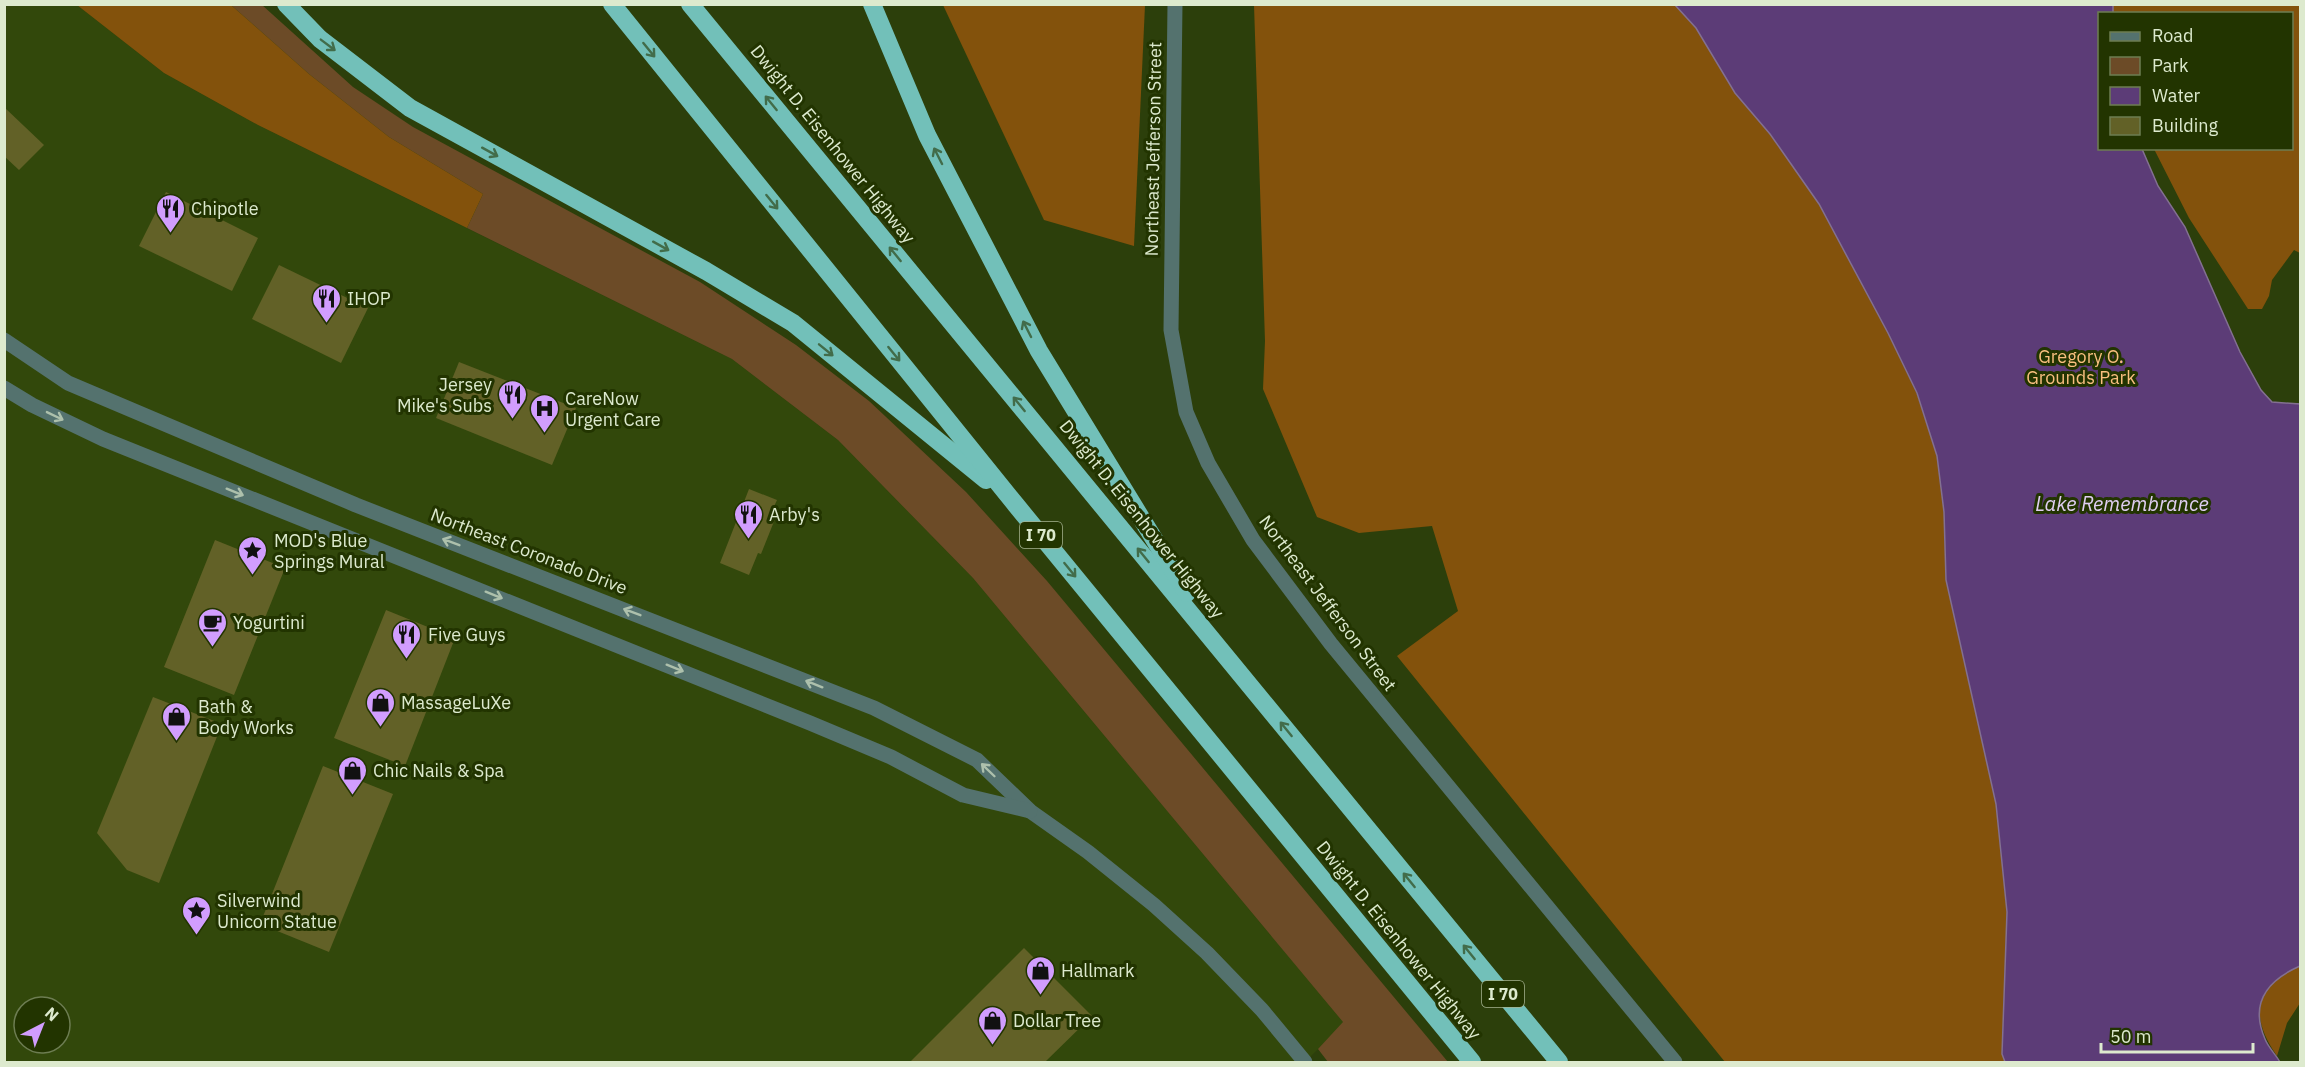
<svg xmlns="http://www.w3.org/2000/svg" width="2305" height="1067" viewBox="0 0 2305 1067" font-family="'IBM Plex Sans',sans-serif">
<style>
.built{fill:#32480b;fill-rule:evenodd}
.green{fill:#6c4b27}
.forest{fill:#83520c}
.water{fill:#5c3c77;stroke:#837091;stroke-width:1.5}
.building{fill:#626127}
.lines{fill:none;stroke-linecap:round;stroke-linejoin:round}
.street{stroke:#54726e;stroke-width:15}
.highway{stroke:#72c0b9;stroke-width:18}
.oneway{stroke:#426c4a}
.oneway2{stroke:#adc0ac}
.labels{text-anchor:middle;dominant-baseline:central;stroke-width:6;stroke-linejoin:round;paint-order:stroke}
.shield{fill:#223400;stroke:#a5b390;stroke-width:1.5}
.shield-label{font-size:16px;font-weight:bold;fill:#ddeace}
.street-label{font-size:18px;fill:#ddeace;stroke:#223400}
.poi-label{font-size:18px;fill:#ddeace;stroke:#223400;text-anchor:start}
.park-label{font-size:18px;fill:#f9bf7f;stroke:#223400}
.water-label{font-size:20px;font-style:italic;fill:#e0cef2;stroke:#223400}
</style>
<rect width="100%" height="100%" fill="#2c3f0b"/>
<path class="built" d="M5 4 77 5 164 73 258 125 732 359 838 440 973 578 1344 1023 1305 1062H5ZM24 1007H60V1043H24Z"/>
<polygon class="green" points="231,5 262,5 353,87 413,127 700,282 796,345 869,401 966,492 1047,581 1448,1062 1328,1062 1318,1049 1343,1022 973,578 838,440 732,359 467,228 483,194 389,137 309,74"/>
<g class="forest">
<polygon points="2113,4 2300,5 2300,253 2294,250 2272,280 2269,296 2262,309 2248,309 2189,218 2154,149 2292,148 2292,14 2113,14"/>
<polygon points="77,5 231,5 309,74 389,137 483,194 467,228 258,125 164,73"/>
<polygon points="943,5 1145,5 1134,246 1044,220"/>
<polygon points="1254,5 1675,5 1696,28 1735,93 1770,134 1819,204 1888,333 1917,394 1937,456 1944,512 1946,580 1996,804 2007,912 2002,1053 2005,1062 1725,1062 1397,656 1458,611 1432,526 1359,533 1317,517 1263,389 1265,341"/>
<path d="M2300 966V1003L2287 1023 2277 1056C2249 1016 2254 986 2300 966Z"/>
</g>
<path class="water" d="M1675 5H2113V13L2100 14V148L2142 149 2158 186 2185 227 2240 352 2261 390 2272 402 2300 404V966C2268 980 2249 1002 2265 1039 2268 1047 2276 1055 2280 1062H2005L2002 1054 2007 912 1996 804 1946 580 1944 512 1937 456 1917 393 1888 333 1819 204 1770 134 1735 93 1696 28Z"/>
<g class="building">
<polygon points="4,107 44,145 19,170 4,156"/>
<polygon points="166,192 258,238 232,291 139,246"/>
<polygon points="279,265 368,308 341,363 252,319"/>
<polygon points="459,362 576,408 552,465 436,418"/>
<polygon points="749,489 777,500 772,511 777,514 761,554 758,553 749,575 720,563"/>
<polygon points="215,540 285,568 234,695 164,667"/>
<polygon points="386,610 455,638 405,766 334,738"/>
<polygon points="153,697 222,724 159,883 127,870 97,833"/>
<polygon points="323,766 393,794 329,952 260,924"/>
<polygon points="1024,948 1092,1016 1045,1062 910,1062"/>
</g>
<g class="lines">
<g class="street">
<polyline points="1175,4 1171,330 1186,412 1208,463 1253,540 1331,644 1675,1062"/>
<polyline points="4,340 68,383 356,505 874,708 977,760 1030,811 1088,852 1154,905 1207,953 1262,1010 1305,1062"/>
<polyline points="4,388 32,405 103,439 810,723 891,757 963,795 1030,811"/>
</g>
<g class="highway">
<polyline points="286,4 320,39 410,108 706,271 793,323 986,480"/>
<polyline points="612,4 1016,505 1472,1062"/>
<polyline points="690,4 1559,1062"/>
<polyline points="872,4 927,135 1039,351 1187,593"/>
</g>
</g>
<defs><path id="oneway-shaft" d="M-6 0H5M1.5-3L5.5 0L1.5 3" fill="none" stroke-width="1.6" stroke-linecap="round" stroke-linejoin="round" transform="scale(1.5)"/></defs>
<g class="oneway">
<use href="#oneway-shaft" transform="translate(328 45) rotate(37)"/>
<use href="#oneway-shaft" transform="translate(649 50) rotate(51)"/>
<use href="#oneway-shaft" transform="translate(771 103) rotate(-129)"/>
<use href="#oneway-shaft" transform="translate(490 152) rotate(29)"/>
<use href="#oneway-shaft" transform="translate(938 156) rotate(-117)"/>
<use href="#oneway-shaft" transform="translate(772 202) rotate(51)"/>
<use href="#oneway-shaft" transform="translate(661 246) rotate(29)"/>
<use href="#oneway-shaft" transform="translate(895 254) rotate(-129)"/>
<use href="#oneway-shaft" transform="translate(1027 329) rotate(-117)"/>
<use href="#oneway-shaft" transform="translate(826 350) rotate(39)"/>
<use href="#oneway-shaft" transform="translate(894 354) rotate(51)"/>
<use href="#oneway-shaft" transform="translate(1019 404) rotate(-129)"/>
<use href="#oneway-shaft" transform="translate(1143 555) rotate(-129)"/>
<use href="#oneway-shaft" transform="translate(1070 570) rotate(51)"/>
<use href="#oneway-shaft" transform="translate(1286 729) rotate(-129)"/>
<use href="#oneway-shaft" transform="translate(1409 880) rotate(-129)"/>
<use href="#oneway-shaft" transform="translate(1469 952) rotate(-129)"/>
</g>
<g class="oneway2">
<use href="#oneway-shaft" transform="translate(55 416) rotate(26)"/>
<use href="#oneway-shaft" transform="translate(235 492) rotate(22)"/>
<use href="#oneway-shaft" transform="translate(451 542) rotate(-159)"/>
<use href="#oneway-shaft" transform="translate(494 595) rotate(22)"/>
<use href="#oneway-shaft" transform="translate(632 612) rotate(-159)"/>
<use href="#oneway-shaft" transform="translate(675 668) rotate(22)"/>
<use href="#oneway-shaft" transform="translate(814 684) rotate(-158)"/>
<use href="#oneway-shaft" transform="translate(988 770) rotate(-136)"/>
</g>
<defs>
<symbol id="restaurant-pin" viewBox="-11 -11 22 30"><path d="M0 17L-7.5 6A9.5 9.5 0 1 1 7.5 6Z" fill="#d19dfe" stroke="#223400"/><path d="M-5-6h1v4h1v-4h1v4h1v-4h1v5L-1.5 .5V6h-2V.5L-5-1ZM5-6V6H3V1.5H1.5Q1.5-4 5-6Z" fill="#111"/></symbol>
<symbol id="hospital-pin" viewBox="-11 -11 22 30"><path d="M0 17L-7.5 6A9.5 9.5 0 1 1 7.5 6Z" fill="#d19dfe" stroke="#223400"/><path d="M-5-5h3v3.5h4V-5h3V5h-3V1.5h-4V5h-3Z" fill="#111"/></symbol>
<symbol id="sight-pin" viewBox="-11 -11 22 30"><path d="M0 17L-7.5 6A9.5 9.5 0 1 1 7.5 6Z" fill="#d19dfe" stroke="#223400"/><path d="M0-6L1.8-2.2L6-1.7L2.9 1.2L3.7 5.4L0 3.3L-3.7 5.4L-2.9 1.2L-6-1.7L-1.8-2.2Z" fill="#111"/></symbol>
<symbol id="cafe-pin" viewBox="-11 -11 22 30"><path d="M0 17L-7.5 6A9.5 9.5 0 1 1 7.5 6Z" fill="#d19dfe" stroke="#223400"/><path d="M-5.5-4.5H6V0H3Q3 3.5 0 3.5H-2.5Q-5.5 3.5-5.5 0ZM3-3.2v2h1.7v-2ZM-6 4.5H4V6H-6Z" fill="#111"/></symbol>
<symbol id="shop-pin" viewBox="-11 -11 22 30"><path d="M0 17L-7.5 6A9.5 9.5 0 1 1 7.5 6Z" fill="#d19dfe" stroke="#223400"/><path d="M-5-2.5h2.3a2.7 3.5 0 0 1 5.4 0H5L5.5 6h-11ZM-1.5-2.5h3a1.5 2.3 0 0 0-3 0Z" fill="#111"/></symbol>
</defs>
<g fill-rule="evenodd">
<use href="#restaurant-pin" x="154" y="192" width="33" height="45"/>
<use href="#restaurant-pin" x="310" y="282" width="33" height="45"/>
<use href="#restaurant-pin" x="496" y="378" width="33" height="45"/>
<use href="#hospital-pin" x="528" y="392" width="33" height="45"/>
<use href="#restaurant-pin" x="732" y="498" width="33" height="45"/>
<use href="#sight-pin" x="236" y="534" width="33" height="45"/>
<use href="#cafe-pin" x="196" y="606" width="33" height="45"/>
<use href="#restaurant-pin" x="390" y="618" width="33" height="45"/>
<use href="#shop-pin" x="364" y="686" width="33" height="45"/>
<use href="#shop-pin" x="160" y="700" width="33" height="45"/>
<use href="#shop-pin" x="336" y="754" width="33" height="45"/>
<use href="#sight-pin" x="180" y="894" width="33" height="45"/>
<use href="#shop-pin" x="1024" y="954" width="33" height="45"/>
<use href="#shop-pin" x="976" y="1004" width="33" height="45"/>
</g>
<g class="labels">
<g class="shield">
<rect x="1020" y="522" width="42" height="26" rx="4.5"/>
<rect x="1482" y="981" width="42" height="26" rx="4.5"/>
</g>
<g class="shield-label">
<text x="1041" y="535">I 70</text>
<text x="1503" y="994">I 70</text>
</g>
<g class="street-label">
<text transform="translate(833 144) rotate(51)">Dwight D. Eisenhower Highway</text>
<text transform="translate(1153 149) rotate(-89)">Northeast Jefferson Street</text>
<text transform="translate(1142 519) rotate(51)">Dwight D. Eisenhower Highway</text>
<text transform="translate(529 551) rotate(21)">Northeast Coronado Drive</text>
<text transform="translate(1328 603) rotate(53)">Northeast Jefferson Street</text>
<text transform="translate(1399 940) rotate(51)">Dwight D. Eisenhower Highway</text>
</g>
<g class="poi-label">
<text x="191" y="208">Chipotle</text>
<text x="347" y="298">IHOP</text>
<text x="492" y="384" text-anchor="end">Jersey<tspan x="492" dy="21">Mike's Subs</tspan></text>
<text x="565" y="398">CareNow<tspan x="565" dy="21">Urgent Care</tspan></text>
<text x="769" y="514">Arby's</text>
<text x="274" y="540">MOD's Blue<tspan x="274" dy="21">Springs Mural</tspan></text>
<text x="233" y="622">Yogurtini</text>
<text x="428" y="634">Five Guys</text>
<text x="401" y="702">MassageLuXe</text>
<text x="198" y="706">Bath &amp;<tspan x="198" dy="21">Body Works</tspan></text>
<text x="373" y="770">Chic Nails &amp; Spa</text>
<text x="217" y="900">Silverwind<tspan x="217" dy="21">Unicorn Statue</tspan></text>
<text x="1061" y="970">Hallmark</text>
<text x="1013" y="1020">Dollar Tree</text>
</g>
<g class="park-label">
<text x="2081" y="356">Gregory O.<tspan x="2081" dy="21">Grounds Park</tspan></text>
</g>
<g class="water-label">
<text x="2122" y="503">Lake Remembrance</text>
</g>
</g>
<rect width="2305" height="1067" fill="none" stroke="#ddeace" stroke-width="12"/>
<rect x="2098" y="12" width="195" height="138" fill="#223400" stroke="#6d7d52" stroke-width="1.5"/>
<rect x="2110" y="32" width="30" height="9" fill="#54726e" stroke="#6d7d52" stroke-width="1.5"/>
<text x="2152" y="42" font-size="18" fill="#ddeace">Road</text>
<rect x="2110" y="57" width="30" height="18" fill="#6c4b27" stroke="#6d7d52" stroke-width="1.5"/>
<text x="2152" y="72" font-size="18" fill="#ddeace">Park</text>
<rect x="2110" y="87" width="30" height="18" fill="#5c3c77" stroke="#6d7d52" stroke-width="1.5"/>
<text x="2152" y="102" font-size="18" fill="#ddeace">Water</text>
<rect x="2110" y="117" width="30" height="18" fill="#626127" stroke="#6d7d52" stroke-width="1.5"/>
<text x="2152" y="132" font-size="18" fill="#ddeace">Building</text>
<g transform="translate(42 1025) rotate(42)"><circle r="28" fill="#223400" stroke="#6d7d52" stroke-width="1.5"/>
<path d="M0-4.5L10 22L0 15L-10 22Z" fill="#d19dfe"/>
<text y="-9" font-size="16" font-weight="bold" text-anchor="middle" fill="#ddeace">N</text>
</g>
<path d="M2101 1043v9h152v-9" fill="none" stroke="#ddeace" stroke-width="3"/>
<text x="2110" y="1043" font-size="18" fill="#ddeace" stroke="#223400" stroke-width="4.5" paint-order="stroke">50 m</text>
</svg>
